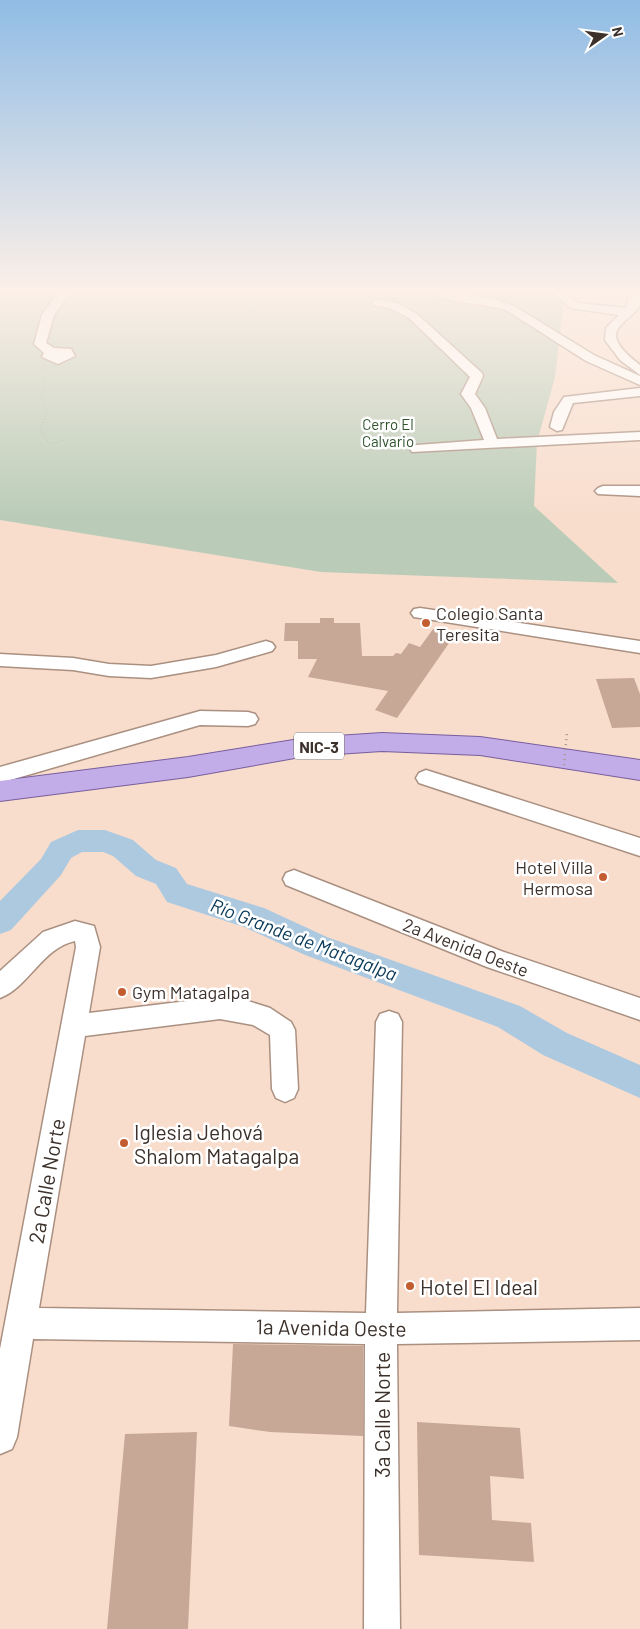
<svg xmlns="http://www.w3.org/2000/svg" width="640" height="1629" viewBox="0 0 640 1629" font-family="Barlow,sans-serif">
<style>
.green{fill:#baccb8}
.lines{fill:none;stroke-linecap:round;stroke-linejoin:round}
.river{fill:#adc9e0;fill-rule:evenodd}
.building{fill:#c7a896}
.minor-casing{stroke:#aa9081;stroke-width:3}
.major-casing{stroke:#785e9d;stroke-width:2}
.path{stroke:#a99589;stroke-width:1;stroke-dasharray:0.5 2.5;stroke-linecap:butt}
.minor{fill:#fff;fill-rule:evenodd}
.major{fill:#c2ade9;fill-rule:evenodd}
.path-bridge{stroke:#a99589;stroke-width:2.5;stroke-dasharray:1 4;stroke-linecap:butt}
.poi-dot{fill:#c35d2f;stroke:#fff;stroke-width:2}
.labels{text-anchor:middle;dominant-baseline:central;stroke-width:5;stroke-linejoin:round;paint-order:stroke}
.far-park-label{font-size:15px;fill:#30532e;stroke:#fff}
.shield{fill:#fff;stroke:#766f6b;stroke-width:1}
.shield-label{font-size:16px;font-weight:bold;fill:#3c312b}
.poi-label{font-size:18px;fill:#3c312b;stroke:#fff;text-anchor:start}
.street-label{font-size:18px;fill:#3c312b;stroke:#fff}
.water-label{font-size:19px;font-style:italic;fill:#063756;stroke:#fff}
.near-poi-label{font-size:21px;fill:#3c312b;stroke:#fff;text-anchor:start}
.near-street-label{font-size:21px;fill:#3c312b;stroke:#fff}
</style>
<rect width="100%" height="100%" fill="#f8ddcd"/>
<polygon class="green" points="0,290 565,290 555,377 537,442 534,506 618,583 321,572 0,520"/>
<g class="lines">
<polygon class="river" points="78,830 105,830 133,840 156,860 176,868 187,884 264,908 327,937 520,1006 567,1033 640,1065 640,1098 543,1055 498,1027 305,955 244,927 167,902 156,884 136,876 113,856 103,852 82,852 71,858 61,875 11,930 0,934 0,901 41,859 51,842"/>
</g>
<g class="building">
<polygon points="320,618 334,618 334,623 360,623 362,656 393,656 396,653 401,654 409,643 420,647 433,629 454,636 397,718 375,710 388,691 308,677 317,659 298,659 298,641 284,641 285,623 320,623"/>
<polygon points="634,678 640,694 640,727 612,728 596,679"/>
<polygon points="233,1344 363,1346 363,1436 270,1432 229,1426"/>
<polygon points="417,1422 520,1428 524,1479 490,1476 492,1520 531,1523 534,1562 419,1555"/>
<polygon points="197,1432 188,1629 107,1629 125,1434"/>
</g>
<g class="lines">
<defs>
<g id="minor">
<polygon points="60,290 72,290 54,315 46,343 54,348 71,349 75,356 58,364 42,357 44,353 34,344 42,315"/>
<path d="M430 290H446L494 299 514 306 594 355 640 376V385L586 361 506 310C487 303 443 304 430 290Z"/>
<path d="M550 290H563L577 303 626 308 631 290H640V306C634 314 626 319 620 326 607 340 630 357 640 365V375L620 360 605 340 606 328 619 315 570 308Z"/>
<polygon points="377,300 397,303 417,314 482,373 483,376 475,394 485,408 497,439 640,432 640,440 412,452 410,449 412,446 417,445 484,440 471,408 461,394 470,377 409,318 390,308 373,305 373,301"/>
<polygon points="640,388 640,396 573,403 562,430 557,431 550,427 554,412 564,397"/>
<polygon points="603,486 640,486 640,496 598,494 595,491 598,488"/>
<polygon points="420,608 640,641 640,653 414,617 411,613 414,609"/>
<polygon points="266,641 272,643 275,647 272,651 216,667 151,678 109,676 73,670 0,666 0,654 73,658 109,664 151,666 216,655"/>
<polygon points="200,711 248,712 255,714 258,719 255,724 248,726 200,725 0,783 0,767"/>
<polygon points="426,770 640,838 640,856 419,783 416,778 419,773"/>
<polygon points="294,870 501,951 640,998 640,1020 487,967 286,885 283,879 286,873"/>
<path d="M75 921 94 926 100 947 89 1013 220 997 245 1000 270 1008 291 1022 295 1030 298 1089 294 1098 285 1102 276 1098 272 1089 270 1035 253 1025 220 1019 85 1036 39 1308 366 1313 376 1022 380 1014 389 1011 398 1014 402 1022 397 1313 640 1308V1340L397 1344 400 1629H364L365 1344 33 1339 17 1437 12 1449 0 1454V1349L76 947 75 941C42 948 29 987 0 998V971L43 932Z"/>
</g>
<polygon id="major" points="382,733 480,737 640,760 640,780 480,755 382,751 306,756 188,777 0,801 0,781 188,757 306,738"/>
</defs>
<use href="#minor" class="minor-casing"/>
<use href="#major" class="major-casing"/>
<polyline class="path" points="44,365 43,370 47,372 42,383 44,389 42,399 47,411 40,430 50,444 67,440"/>
<use href="#minor" class="minor"/>
<use href="#major" class="major"/>
<polyline class="path-bridge" points="564,765 567,732"/>
</g>
<linearGradient id="sky" x2="0" y2="1"><stop stop-color="#90bce5"/><stop offset="0.56" stop-color="#fcf0e8"/><stop offset="1" stop-color="#fcf0e8" stop-opacity="0"/></linearGradient>
<rect width="640" height="518" fill="url(#sky)"/>
<g class="poi-dot">
<circle cx="426" cy="623" r="5"/>
<circle cx="603" cy="877" r="5"/>
<circle cx="122" cy="992" r="5"/>
<circle cx="124" cy="1143" r="5"/>
<circle cx="410" cy="1286" r="5"/>
</g>
<g class="labels">
<g class="far-park-label">
<text x="388" y="424">Cerro El<tspan x="388" dy="17">Calvario</tspan></text>
</g>
<rect class="shield" x="294" y="732.5" width="50" height="27" rx="4"/>
<g class="shield-label">
<text x="319" y="746">NIC-3</text>
</g>
<g class="poi-label">
<text x="436" y="613">Colegio Santa<tspan x="436" dy="21">Teresita</tspan></text>
<text x="593" y="867" text-anchor="end">Hotel Villa<tspan x="593" dy="21">Hermosa</tspan></text>
<text x="132" y="992">Gym Matagalpa</text>
</g>
<g class="street-label">
<text transform="translate(466 947) rotate(21)">2a Avenida Oeste</text>
</g>
<g class="water-label">
<text transform="translate(304 939) rotate(21)">Río Grande de Matagalpa</text>
</g>
<g class="near-poi-label">
<text x="134" y="1131">Iglesia Jehová<tspan x="134" dy="24">Shalom Matagalpa</tspan></text>
<text x="420" y="1286">Hotel El Ideal</text>
</g>
<g class="near-street-label">
<text transform="translate(46 1181) rotate(-80)">2a Calle Norte</text>
<text transform="translate(331 1327) rotate(1)">1a Avenida Oeste</text>
<text transform="translate(381 1415) rotate(-90)">3a Calle Norte</text>
</g>
</g>
<g transform="translate(605 35) rotate(76)" stroke="#ffffff" stroke-width="4" paint-order="stroke">
<path d="M0-4L9 19L0 12L-9 19Z" fill="#3c312b"/>
<text y="-8" font-size="14" font-weight="bold" text-anchor="middle" fill="#3c312b">N</text>
</g>
</svg>
